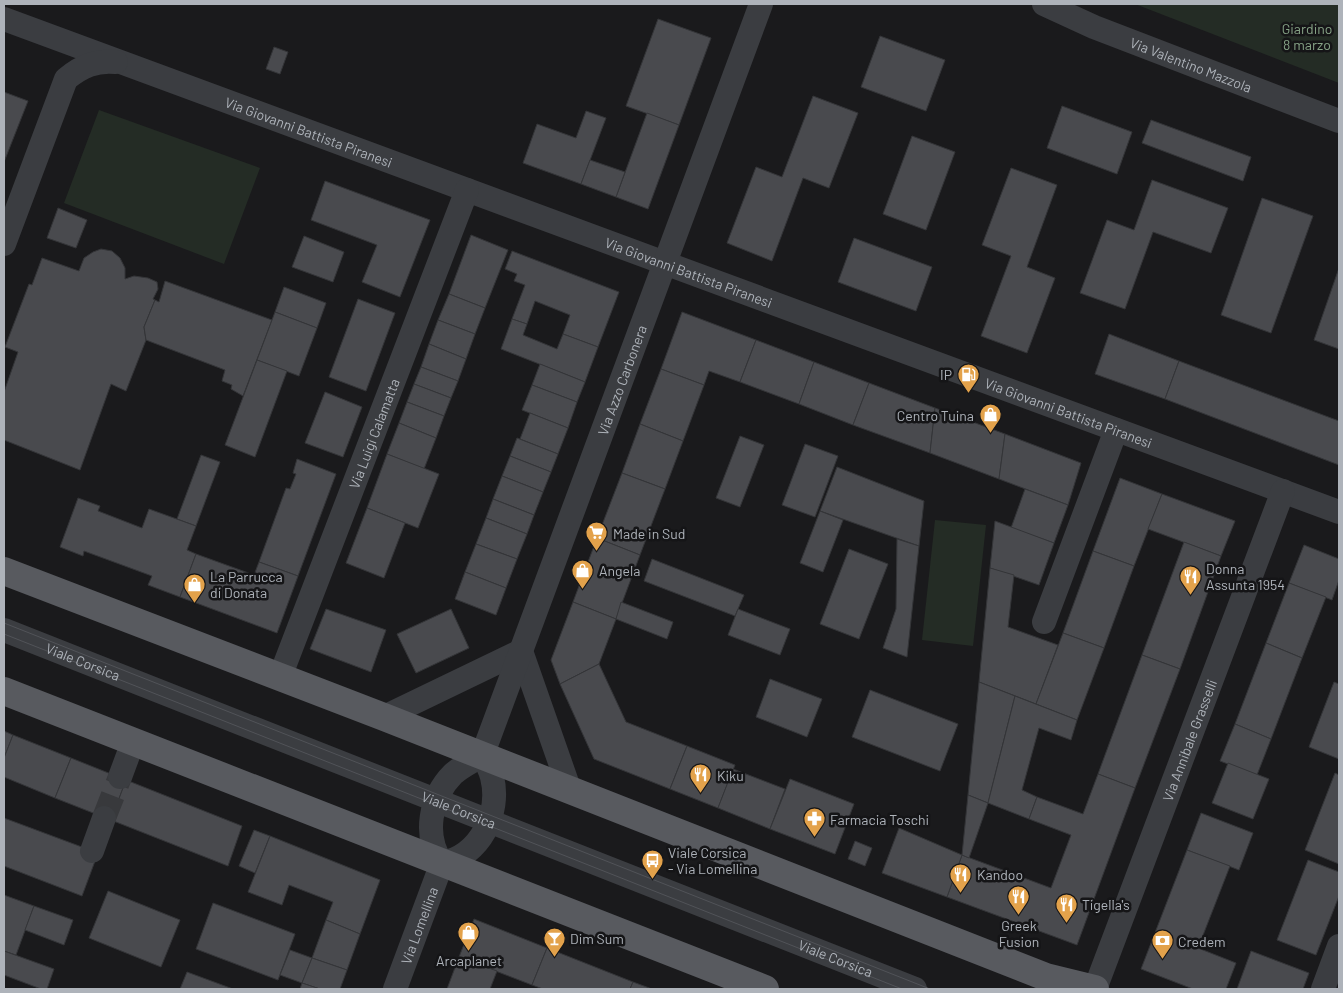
<svg xmlns="http://www.w3.org/2000/svg" width="1343" height="993" viewBox="0 0 1343 993" font-family="Barlow,sans-serif">
<style>
.green{fill:#242c25}
.building{fill:#494a4e;stroke:#343538}
.lines{fill:none;stroke-linecap:round;stroke-linejoin:round}
.minor-tunnel{stroke:#38393c;stroke-width:24;stroke-dasharray:24 12;stroke-linecap:butt}
.minor{stroke:#3b3d41;stroke-width:24}
.major{stroke:#585a5f;stroke-width:28}
.tram{stroke:#515358;stroke-width:1}
.labels{text-anchor:middle;dominant-baseline:central;stroke-width:5;stroke-linejoin:round;paint-order:stroke}
.park-label{font-size:14px;fill:#87a387;stroke:#151517}
.street-label{font-size:14px;fill:#aeb3ba;stroke:#151517}
.poi-label{font-size:14px;fill:#aeb3ba;stroke:#151517;text-anchor:start}
</style>
<rect width="100%" height="100%" fill="#1a1a1c"/>
<g class="green">
<polygon points="1135,4 1339,4 1339,83"/>
<polygon points="99,110 260,168 224,264 64,203"/>
<polygon points="935,520 986,525 973,646 922,640"/>
</g>
<g class="building">
<polygon points="658,19 711,38 679,125 626,106"/>
<polygon points="880,36 945,60 926,111 861,87"/>
<polygon points="274,47 288,52 280,74 266,69"/>
<polygon points="4,92 28,101 4,162"/>
<polygon points="813,96 858,113 829,188 803,178 772,261 727,243 756,167 782,177"/>
<polygon points="1062,106 1132,132 1117,174 1047,148"/>
<polygon points="586,111 606,118 581,184 523,163 537,124 576,138"/>
<polygon points="647,113 679,125 648,209 616,197"/>
<polygon points="1151,120 1251,157 1243,181 1142,143"/>
<polygon points="912,136 955,152 926,230 883,214"/>
<polygon points="590,160 625,172 616,197 581,184"/>
<polygon points="1011,168 1057,185 1027,267 1055,278 1027,353 981,336 1011,256 982,245"/>
<polygon points="1152,180 1228,208 1211,253 1153,232 1125,309 1080,293 1107,220 1134,230"/>
<polygon points="325,181 430,220 400,297 362,282 377,245 311,220"/>
<polygon points="1262,198 1313,216 1271,333 1221,315"/>
<polygon points="58,208 87,220 76,248 47,238"/>
<polygon points="471,235 508,250 485,308 449,294"/>
<polygon points="304,236 344,252 333,282 292,267"/>
<polygon points="854,238 932,267 916,311 838,282"/>
<polygon points="101,249 112,251 120,258 125,268 125,279 134,276 148,278 157,282 158,289 153,299 155,300 144,327 146,340 126,391 111,384 80,470 4,440 4,392 18,352 5,347 29,284 32,285 42,258 79,271 84,258 93,252"/>
<polygon points="512,251 619,292 598,347 563,334 570,315 535,301 527,324 512,319 525,285 514,281 517,274 505,269"/>
<polygon points="1339,268 1339,349 1314,340"/>
<polygon points="165,281 272,320 243,396 231,389 232,385 222,381 225,370 146,340 144,327 155,300 159,302"/>
<polygon points="284,287 326,303 317,328 275,312"/>
<polygon points="449,294 485,308 475,334 438,320"/>
<polygon points="358,299 395,313 366,391 329,377"/>
<polygon points="275,312 317,328 299,376 257,360"/>
<polygon points="682,312 756,340 740,382 709,371 704,385 661,369"/>
<polygon points="512,319 527,324 523,335 557,349 563,334 598,347 585,382 501,349"/>
<polygon points="438,320 475,334 466,359 429,344"/>
<polygon points="1109,334 1179,361 1165,399 1095,374"/>
<polygon points="756,340 814,362 799,404 740,382"/>
<polygon points="429,344 466,359 458,381 421,367"/>
<polygon points="257,360 287,371 255,457 225,445"/>
<polygon points="1179,361 1339,421 1339,465 1165,399"/>
<polygon points="814,362 869,383 853,425 799,404"/>
<polygon points="540,364 585,382 577,402 532,385"/>
<polygon points="421,367 458,381 451,398 414,384"/>
<polygon points="661,369 704,385 683,441 640,424"/>
<polygon points="869,383 935,408 930,453 853,425"/>
<polygon points="414,384 451,398 444,416 407,402"/>
<polygon points="532,385 577,402 568,428 522,410"/>
<polygon points="325,392 362,407 343,457 305,443"/>
<polygon points="407,402 444,416 436,438 399,423"/>
<polygon points="935,408 1005,434 999,479 930,453"/>
<polygon points="530,413 568,428 558,454 520,439"/>
<polygon points="399,423 436,438 424,469 387,454"/>
<polygon points="640,424 683,441 665,489 622,473"/>
<polygon points="1005,434 1081,463 1068,505 999,479"/>
<polygon points="740,436 764,445 740,507 716,498"/>
<polygon points="517,438 558,454 551,472 510,456"/>
<polygon points="805,444 838,456 815,517 782,505"/>
<polygon points="387,454 439,474 418,528 367,508"/>
<polygon points="201,455 220,462 196,526 177,519"/>
<polygon points="510,456 551,472 543,492 502,476"/>
<polygon points="297,459 336,474 298,576 259,562 286,488 290,489 296,474 293,473"/>
<polygon points="837,467 924,501 919,546 820,511"/>
<polygon points="622,473 665,489 640,555 597,538"/>
<polygon points="502,476 543,492 534,515 493,499"/>
<polygon points="1120,478 1162,494 1134,566 1093,551"/>
<polygon points="1025,489 1068,505 1054,543 1011,528"/>
<polygon points="1162,494 1235,521 1221,556 1148,529"/>
<polygon points="78,498 100,506 98,511 142,528 149,509 196,526 187,550 196,554 180,597 148,585 152,576 84,551 83,556 60,547"/>
<polygon points="493,499 534,515 527,534 486,518"/>
<polygon points="367,508 405,523 384,578 346,563"/>
<polygon points="820,511 843,520 823,572 800,563"/>
<polygon points="486,518 527,534 517,559 476,544"/>
<polygon points="995,521 1054,543 1039,585 990,568"/>
<polygon points="597,538 640,555 616,619 573,602"/>
<polygon points="897,539 919,546 907,657 883,648 896,609"/>
<polygon points="1184,542 1221,556 1180,669 1142,655"/>
<polygon points="476,544 517,559 506,588 465,572"/>
<polygon points="1304,545 1339,559 1339,580 1332,600 1289,583"/>
<polygon points="849,549 888,564 859,639 820,624"/>
<polygon points="1093,551 1134,566 1104,648 1063,633"/>
<polygon points="196,554 254,575 259,562 298,576 277,633 180,597"/>
<polygon points="652,559 744,595 735,616 644,581"/>
<polygon points="990,568 1014,575 1008,627 1058,645 1036,704 979,682"/>
<polygon points="465,572 506,588 496,615 455,599"/>
<polygon points="1289,583 1326,597 1302,658 1266,643"/>
<polygon points="573,602 616,619 599,664 560,684 551,660"/>
<polygon points="621,602 673,622 667,639 616,619"/>
<polygon points="326,609 386,630 371,672 310,649"/>
<polygon points="451,609 469,648 416,673 397,634"/>
<polygon points="738,609 790,629 780,655 728,635"/>
<polygon points="1063,633 1104,648 1077,720 1036,704"/>
<polygon points="1266,643 1302,658 1271,739 1235,724"/>
<polygon points="1142,655 1180,669 1135,788 1098,774"/>
<polygon points="599,664 626,722 687,746 670,789 594,759 560,684"/>
<polygon points="770,679 822,699 807,737 756,717"/>
<polygon points="979,682 1015,696 988,803 968,795"/>
<polygon points="1334,682 1339,684 1339,759 1309,747"/>
<polygon points="870,690 958,724 940,771 852,737"/>
<polygon points="1015,696 1077,720 1071,740 1039,728 1022,790 1037,797 1029,819 988,803"/>
<polygon points="1235,724 1271,739 1257,775 1220,761"/>
<polygon points="4,731 13,735 4,758"/>
<polygon points="13,735 71,758 55,798 4,777 4,758"/>
<polygon points="687,746 735,765 718,808 670,789"/>
<polygon points="71,758 126,780 111,820 55,798"/>
<polygon points="1228,763 1269,779 1253,819 1212,803"/>
<polygon points="733,769 785,789 770,829 718,808"/>
<polygon points="1335,773 1339,775 1339,864 1305,850"/>
<polygon points="1098,774 1135,788 1077,945 947,897 962,855 1051,888 1071,835 1029,819 1037,797 1083,814"/>
<polygon points="790,779 854,804 835,854 770,829"/>
<polygon points="126,780 242,826 228,866 111,820"/>
<polygon points="968,795 988,803 969,858 962,855"/>
<polygon points="1201,813 1253,833 1239,870 1187,850"/>
<polygon points="4,818 98,853 82,896 4,866"/>
<polygon points="899,828 962,855 947,897 882,873"/>
<polygon points="254,830 270,836 255,873 239,866"/>
<polygon points="270,836 380,880 360,934 326,920 333,902 289,885 282,905 248,892"/>
<polygon points="855,841 872,848 865,866 848,859"/>
<polygon points="1187,850 1230,866 1198,948 1236,963 1226,989 1193,989 1141,969"/>
<polygon points="1308,860 1339,872 1339,896 1316,955 1277,940"/>
<polygon points="108,891 180,920 161,967 89,938"/>
<polygon points="4,895 34,906 16,955 4,951"/>
<polygon points="213,903 295,934 278,980 196,949"/>
<polygon points="34,906 73,920 64,945 25,930"/>
<polygon points="474,919 547,948 532,985 459,957"/>
<polygon points="326,920 360,934 347,970 312,958"/>
<polygon points="547,948 633,982 630,989 543,989 532,985"/>
<polygon points="290,950 312,958 302,983 280,975"/>
<polygon points="4,951 54,969 47,989 41,989 4,975"/>
<polygon points="1251,951 1309,973 1303,989 1237,989"/>
<polygon points="459,957 497,971 490,989 447,989"/>
<polygon points="312,958 347,970 340,989 320,989 302,983"/>
<polygon points="187,972 233,989 180,989"/>
<polygon points="633,982 652,989 630,989"/>
<polygon points="302,983 320,989 300,989"/>
</g>
<g class="lines">
<polyline class="minor-tunnel" points="104,818 120,777"/>
<g class="minor">
<path id="s1" d="M1044 4 1094 27 1339 121"/>
<path id="s2" d="M4 19 1339 512"/>
<path d="M4 244 66 79C82 66 96 60 116 62"/>
<polyline points="1044,622 1116,430"/>
<path id="s3" d="M4 630 915 989"/>
<polyline points="521,651 570,791"/>
<path id="s4" d="M280 677 467 190"/>
<polyline points="384,717 521,651"/>
<path id="s5" d="M482 756 761 4"/>
<polyline points="120,777 133,742"/>
<polyline points="92,851 104,818"/>
<path d="M442 863C480 856 501 813 492 777 490 769 486 762 482 756"/>
<path d="M442 863C423 836 430 797 453 774 462 766 472 761 482 756"/>
<path id="s6" d="M395 989 442 863"/>
<path id="s7" d="M1095 989 1283 491"/>
<polyline points="1323,989 1339,946"/>
</g>
<g class="major">
<polyline points="4,571 384,717 1046,977 1095,989"/>
<polyline points="4,691 765,989"/>
</g>
<g class="tram">
<polyline points="4,623 930,989"/>
<polyline points="4,634 902,989"/>
</g>
</g>
<defs>
<symbol id="fuel-pin" viewBox="-11 -11 22 30"><path d="M0 17L-7.5 6A9.5 9.5 0 1 1 7.5 6Z" fill="#e3a24b" stroke="#151517"/><path d="M-5.5-6h7V0h2V4h1.3V-2.5L3-4.5l.8-.8L6-3V5H2.5V1h-1V6h-7ZM-4.2-4.7v3.2H.2V-4.7Z" fill="#fff"/></symbol>
<symbol id="shop-pin" viewBox="-11 -11 22 30"><path d="M0 17L-7.5 6A9.5 9.5 0 1 1 7.5 6Z" fill="#e3a24b" stroke="#151517"/><path d="M-5-2.5h2.3a2.7 3.5 0 0 1 5.4 0H5L5.5 6h-11ZM-1.5-2.5h3a1.5 2.3 0 0 0-3 0Z" fill="#fff"/></symbol>
<symbol id="supermarket-pin" viewBox="-11 -11 22 30"><path d="M0 17L-7.5 6A9.5 9.5 0 1 1 7.5 6Z" fill="#e3a24b" stroke="#151517"/><path d="M-6-5.5h2.5l.6 2H6L4.5 2H-2.5L-4.4-4H-6ZM-1.5 3.2a1.3 1.3 0 1 0 .1 0ZM3 3.2a1.3 1.3 0 1 0 .1 0Z" fill="#fff"/></symbol>
<symbol id="restaurant-pin" viewBox="-11 -11 22 30"><path d="M0 17L-7.5 6A9.5 9.5 0 1 1 7.5 6Z" fill="#e3a24b" stroke="#151517"/><path d="M-5-6h1v4h1v-4h1v4h1v-4h1v5L-1.5 .5V6h-2V.5L-5-1ZM5-6V6H3V1.5H1.5Q1.5-4 5-6Z" fill="#fff"/></symbol>
<symbol id="pharmacy-pin" viewBox="-11 -11 22 30"><path d="M0 17L-7.5 6A9.5 9.5 0 1 1 7.5 6Z" fill="#e3a24b" stroke="#151517"/><path d="M-2-6h4v4h4v4h-4v4h-4v-4h-4v-4h4Z" fill="#fff"/></symbol>
<symbol id="bus-pin" viewBox="-11 -11 22 30"><path d="M0 17L-7.5 6A9.5 9.5 0 1 1 7.5 6Z" fill="#e3a24b" stroke="#151517"/><path d="M-5-6H5V4H4V6H2V4H-2V6H-4V4H-5ZM-3.5-4V0h7V-4ZM-3.5 1.2v1.5H-2V1.2ZM2 1.2v1.5H3.5V1.2Z" fill="#fff"/></symbol>
<symbol id="bar-pin" viewBox="-11 -11 22 30"><path d="M0 17L-7.5 6A9.5 9.5 0 1 1 7.5 6Z" fill="#e3a24b" stroke="#151517"/><path d="M-6-5H6L.8 .8V4.5H3.5V6h-7V4.5H-.8V.8Z" fill="#fff"/></symbol>
<symbol id="bank-pin" viewBox="-11 -11 22 30"><path d="M0 17L-7.5 6A9.5 9.5 0 1 1 7.5 6Z" fill="#e3a24b" stroke="#151517"/><path d="M-6-4H6V4H-6ZM0-2.3a2.3 2.3 0 1 0 0 4.6a2.3 2.3 0 1 0 0-4.6Z" fill="#fff"/></symbol>
</defs>
<g fill-rule="evenodd">
<use href="#fuel-pin" x="956" y="362" width="25" height="34"/>
<use href="#shop-pin" x="978" y="402" width="25" height="34"/>
<use href="#supermarket-pin" x="584" y="520" width="25" height="34"/>
<use href="#shop-pin" x="570" y="558" width="25" height="34"/>
<use href="#restaurant-pin" x="1178" y="564" width="25" height="34"/>
<use href="#shop-pin" x="182" y="572" width="25" height="34"/>
<use href="#restaurant-pin" x="688" y="762" width="25" height="34"/>
<use href="#pharmacy-pin" x="802" y="806" width="25" height="34"/>
<use href="#bus-pin" x="640" y="848" width="25" height="34"/>
<use href="#restaurant-pin" x="948" y="862" width="25" height="34"/>
<use href="#restaurant-pin" x="1006" y="884" width="25" height="34"/>
<use href="#restaurant-pin" x="1054" y="892" width="25" height="34"/>
<use href="#shop-pin" x="456" y="920" width="25" height="34"/>
<use href="#bar-pin" x="542" y="926" width="25" height="34"/>
<use href="#bank-pin" x="1150" y="928" width="25" height="34"/>
</g>
<g class="labels">
<g class="park-label">
<text x="1307" y="28">Giardino<tspan x="1307" dy="16">8 marzo</tspan></text>
</g>
<g class="street-label">
<text stroke="none"><textPath href="#s1" startOffset="159">Via Valentino Mazzola</textPath></text>
<text stroke="none"><textPath href="#s2" startOffset="325">Via Giovanni Battista Piranesi</textPath></text>
<text stroke="none"><textPath href="#s2" startOffset="730">Via Giovanni Battista Piranesi</textPath></text>
<text stroke="none"><textPath href="#s5" startOffset="401">Via Azzo Carbonera</textPath></text>
<text stroke="none"><textPath href="#s2" startOffset="1135">Via Giovanni Battista Piranesi</textPath></text>
<text stroke="none"><textPath href="#s4" startOffset="261">Via Luigi Calamatta</textPath></text>
<text stroke="none"><textPath href="#s3" startOffset="85">Viale Corsica</textPath></text>
<text stroke="none"><textPath href="#s7" startOffset="266">Via Annibale Grasselli</textPath></text>
<text stroke="none"><textPath href="#s3" startOffset="489">Viale Corsica</textPath></text>
<text stroke="none"><textPath href="#s6" startOffset="68">Via Lomellina</textPath></text>
<text stroke="none"><textPath href="#s3" startOffset="894">Viale Corsica</textPath></text>
</g>
<g class="poi-label">
<text x="952" y="374" text-anchor="end">IP</text>
<text x="974" y="415" text-anchor="end">Centro Tuina</text>
<text x="613" y="533">Made in Sud</text>
<text x="1206" y="568">Donna<tspan x="1206" dy="16">Assunta 1954</tspan></text>
<text x="599" y="570">Angela</text>
<text x="210" y="576">La Parrucca<tspan x="210" dy="16">di Donata</tspan></text>
<text x="717" y="775">Kiku</text>
<text x="830" y="819">Farmacia Toschi</text>
<text x="668" y="852">Viale Corsica<tspan x="668" dy="16">- Via Lomellina</tspan></text>
<text x="977" y="874">Kandoo</text>
<text x="1082" y="904">Tigella's</text>
<text x="1019" y="925" text-anchor="middle">Greek<tspan x="1019" dy="16">Fusion</tspan></text>
<text x="570" y="938">Dim Sum</text>
<text x="1178" y="941">Credem</text>
<text x="469" y="960" text-anchor="middle">Arcaplanet</text>
</g>
</g>
<rect width="1343" height="993" fill="none" stroke="#aeb3ba" stroke-width="10"/>
</svg>
